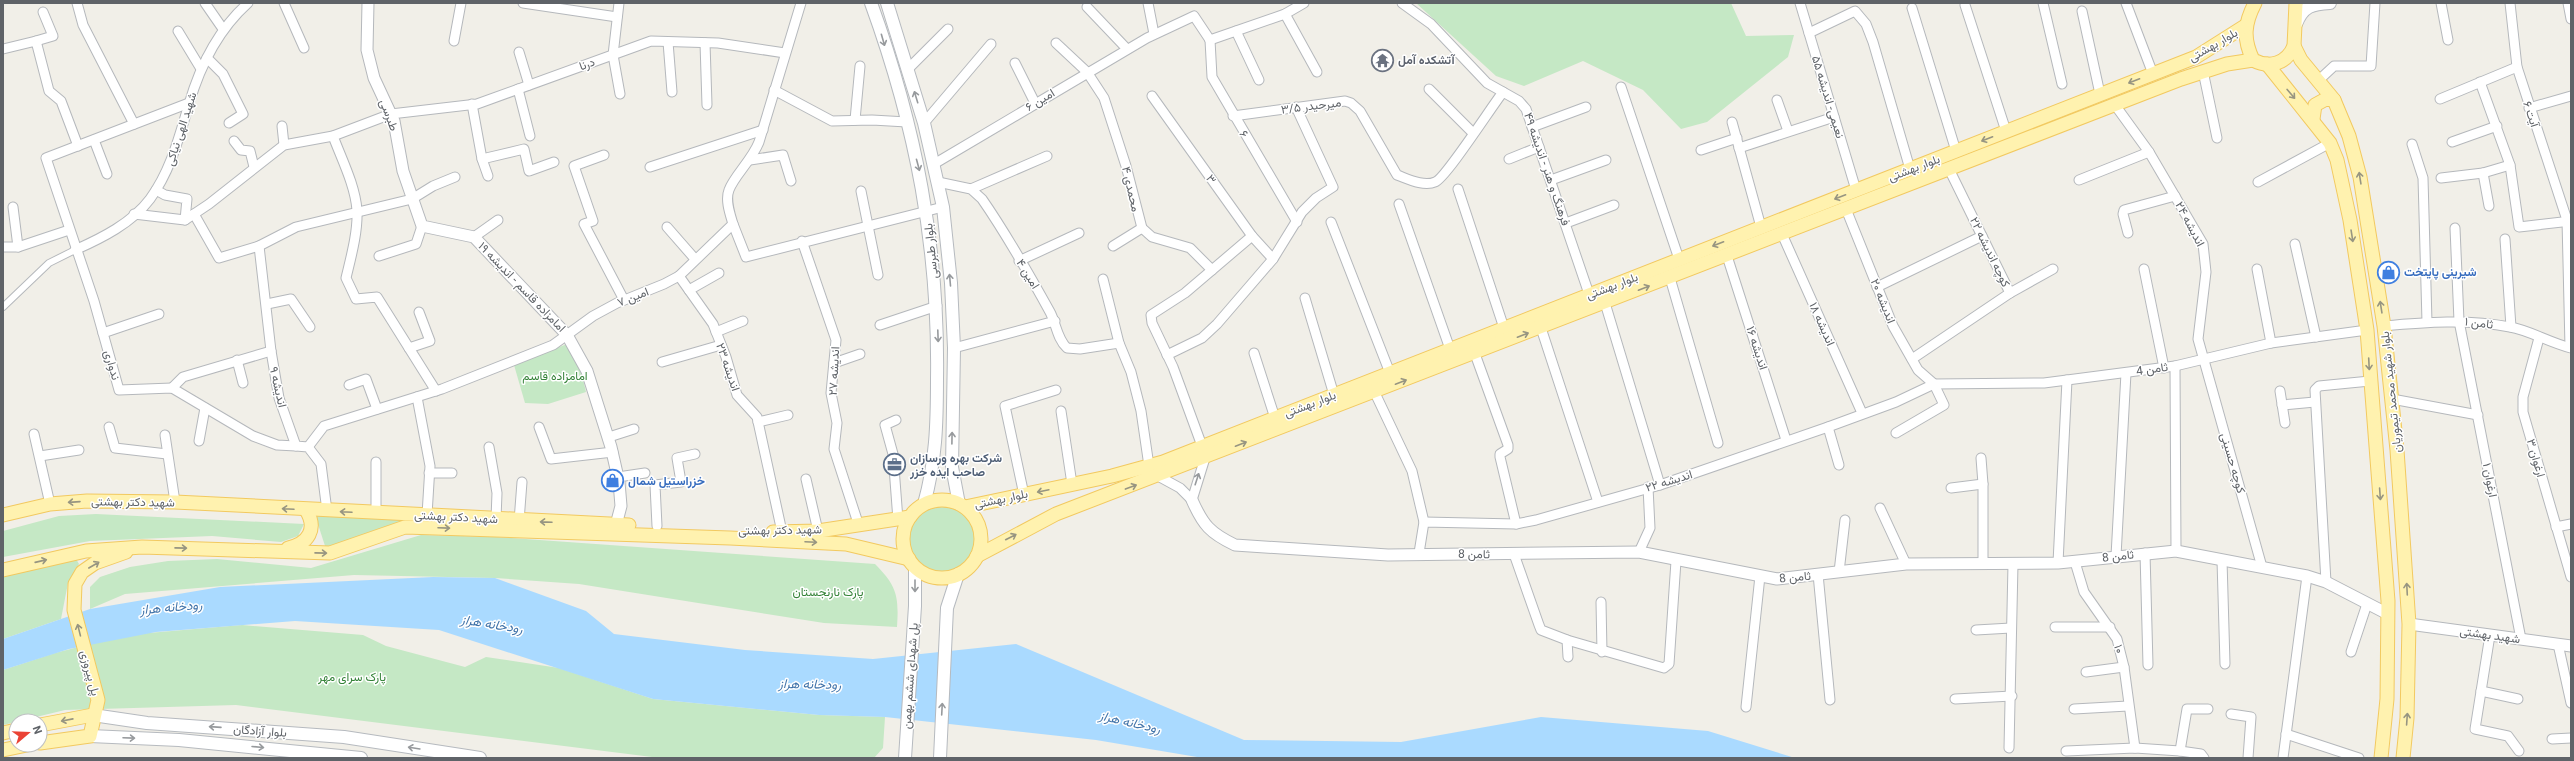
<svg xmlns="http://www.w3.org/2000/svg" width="2574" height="761" viewBox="0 0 2574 761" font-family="Roboto,Vazirmatn,sans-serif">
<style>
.green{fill:#c5e8c5}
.water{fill:#aadaff}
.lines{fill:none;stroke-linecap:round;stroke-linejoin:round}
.pedestrian-casing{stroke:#b5b8bc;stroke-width:8}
.minor-casing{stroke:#b5b8bc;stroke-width:11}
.tertiary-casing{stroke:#b5b8bc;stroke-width:13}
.secondary-casing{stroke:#b6babf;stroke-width:14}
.primary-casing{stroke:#f2c960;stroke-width:15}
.pedestrian{stroke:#fff;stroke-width:6}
.minor{stroke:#fff;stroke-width:9}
.tertiary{stroke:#fff;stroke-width:11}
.secondary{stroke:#fff;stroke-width:12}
.primary{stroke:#fff2af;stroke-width:13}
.oneway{stroke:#979a9d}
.oneway2{stroke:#979581}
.labels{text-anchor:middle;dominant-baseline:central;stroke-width:3;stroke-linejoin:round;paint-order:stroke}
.street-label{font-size:12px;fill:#5f6368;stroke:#fff}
.worship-label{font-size:12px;font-weight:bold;fill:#5b616d;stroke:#fff;text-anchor:start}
.shop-label{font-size:12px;font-weight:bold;fill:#366cbe;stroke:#fff;text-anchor:start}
.park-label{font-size:12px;fill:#348238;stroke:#fff}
.service-label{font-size:12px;font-weight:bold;fill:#4e5e75;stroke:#fff;text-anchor:start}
.water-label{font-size:13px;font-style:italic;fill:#4174aa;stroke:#fff}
</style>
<rect width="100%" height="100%" fill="#f1efe8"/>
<g class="green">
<polygon points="1416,3 1731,3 1746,36 1794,35 1788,57 1707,122 1681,129 1643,90 1583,61 1524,86 1496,76"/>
<polygon points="567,344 582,375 586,392 548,404 525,403 514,365"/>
<circle cx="942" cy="539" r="39"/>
<polygon points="96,514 304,524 298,536 281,542 212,536 90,541 3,557 3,531 59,516"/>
<polygon points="315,515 431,522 326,549"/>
<path d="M421 535 497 537 875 564C897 586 899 596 897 627L824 623 579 584 495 578 354 575 125 594 90 609V587L100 577 130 567 168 561 217 559 311 568Z"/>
<polygon points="75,557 79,564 68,583 61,619 3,639 3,577"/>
<polygon points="242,625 363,635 386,646 465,667 486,657 559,668 653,699 819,715 885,717 883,748 874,758 660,758 236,705 65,710 3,725 3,670 55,653 125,635"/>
</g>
<polygon class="water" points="433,577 495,578 586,611 614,634 745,650 873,659 1016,644 1244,740 1401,742 1541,717 1708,731 1795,758 1203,758 1096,740 885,717 819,715 653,699 439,630 295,621 156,632 69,649 3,670 3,639 90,609 220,587"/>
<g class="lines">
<defs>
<polyline id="pedestrian" points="3,307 49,263 75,250"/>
<g id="minor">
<polyline points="77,3 83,25 134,124"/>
<polyline points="205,3 223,29"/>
<polyline points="284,3 304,48"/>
<polyline points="523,3 617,17"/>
<polyline points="619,3 613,55 620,94"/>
<polyline points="1148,3 1154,34"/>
<polyline points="1402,3 1431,24 1487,83 1519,101 1526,109 1589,294"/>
<polyline points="1800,3 1856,190"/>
<polyline points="2043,3 2062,84"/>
<polyline points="2126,3 2153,74"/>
<polyline points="2441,3 2448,40"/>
<polyline points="2510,3 2517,67 2567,220 2570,347"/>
<polyline points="2568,3 2571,19"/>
<polyline points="1965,5 2006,131"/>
<polyline points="1087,7 1127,49"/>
<polyline points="1912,8 1956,151"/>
<polyline points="2082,11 2100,94"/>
<polyline points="1285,14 1317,72"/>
<polyline points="178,31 201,69"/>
<polyline points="1236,31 1259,80"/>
<polyline points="1809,33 1855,11 1866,24 1873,42 1910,169"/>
<polyline points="1210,40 1212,77 1297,222"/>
<polyline points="1210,40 1285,14 1304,3"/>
<polyline points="36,41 53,36 43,12"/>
<polyline points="454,41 461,3"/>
<polyline points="668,42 672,92"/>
<polyline points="705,43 707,105"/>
<polyline points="1056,43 1087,72 1104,98 1126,166 1142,228 1152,237 1190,248 1212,270"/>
<polyline points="3,49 36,41 49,91 61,101 78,146"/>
<polyline points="519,52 529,85"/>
<polyline points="207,58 223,74 243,114 229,123"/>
<polyline points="1015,63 1035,103"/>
<polyline points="908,69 948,29"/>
<polyline points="2203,71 2217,138"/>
<polyline points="2320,79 2334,66 2371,66 2375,3"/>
<polyline points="2480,82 2510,165 2519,227 2571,221"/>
<polyline points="1621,87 1679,259"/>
<polyline points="518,89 530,136"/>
<polyline points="1429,89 1473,133"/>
<polyline points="774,90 832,121 872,120 907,122"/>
<polyline points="1152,96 1252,236 1273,259"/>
<polyline points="2440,99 2517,67"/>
<polyline points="1777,100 1788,131"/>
<polyline points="189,103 46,158 94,301 119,390 172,388 253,436 277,445 296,446"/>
<polyline points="472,104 482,159 524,149 529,171 554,162"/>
<polyline points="2115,105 2149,152 2203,244 2206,272 2198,339 2262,567"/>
<polyline points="2529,108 2571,96"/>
<path d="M1233 116 1345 101 1351 103 1360 111 1397 175C1408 179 1424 187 1435 182 1445 179 1492 106 1503 92"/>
<polyline points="855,120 860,66"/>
<polyline points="1732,122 1761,227"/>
<polyline points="924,123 991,44"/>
<polyline points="282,126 284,145"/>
<polyline points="1532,127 1586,107"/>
<path d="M333 136C342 160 355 185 357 210 358 232 351 257 346 278L356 299 377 297 436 391"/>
<polyline points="94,140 107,174"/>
<polyline points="234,141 241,150 250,151 254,167"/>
<polyline points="2452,142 2497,126"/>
<polyline points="2412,144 2423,178 2427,322"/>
<polyline points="1739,148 1834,117"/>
<polyline points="1701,150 1737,138"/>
<polyline points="604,155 574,166 593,221 584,224 624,300"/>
<polyline points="482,159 488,176"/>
<polyline points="1509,159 1539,147"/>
<polyline points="750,160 783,155 791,181"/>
<polyline points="934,164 1147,38 1194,16 1210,40"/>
<polyline points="650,167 763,130"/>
<polyline points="2483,173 2489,206"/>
<polyline points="2441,178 2483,173 2510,165"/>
<polyline points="1551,180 1606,160"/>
<polyline points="2079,180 2149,152"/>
<path d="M938 182 971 189 982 199C1007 235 1029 274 1050 312 1056 323 1057 339 1067 348L1080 349 1119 343"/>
<polyline points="2258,182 2330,143"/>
<polyline points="971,189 1047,156"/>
<polyline points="1458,189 1504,328"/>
<polyline points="156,190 165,195 187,199 185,220"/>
<polyline points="861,191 878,275"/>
<polyline points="1399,204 1450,349"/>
<polyline points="13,207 18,247"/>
<polyline points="1846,209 1893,326 1918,370 1934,384 1944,405 1896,433"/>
<polyline points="134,214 185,220 209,204 284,145 333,136 391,114 477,104 651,41 718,43 785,53"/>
<polyline points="194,214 219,258 259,246 296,227 412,199 433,186 455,177"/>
<polyline points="1331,222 1390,373"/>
<polyline points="1566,223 1614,205"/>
<polyline points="733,224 746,257 943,207"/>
<polyline points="667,227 695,259"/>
<polyline points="2455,228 2459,321 2521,639"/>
<polyline points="2128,233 2123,214 2124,210 2175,196"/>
<polyline points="1782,234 1862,413"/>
<polyline points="474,237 498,220"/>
<polyline points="2505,239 2511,327"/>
<polyline points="802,241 836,340 831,393 837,423 834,449 859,526"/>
<polyline points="2295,244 2316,337"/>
<polyline points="259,246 271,351 279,398 296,446 308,447 321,464 327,511"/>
<polyline points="1113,246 1142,228"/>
<polyline points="3,247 18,247 69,230"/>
<path d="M75 250C102 238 132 223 150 199 171 170 179 137 189 104 200 66 218 30 248 3"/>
<polyline points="379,256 416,244 422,226"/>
<polyline points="1727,256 1786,440"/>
<polyline points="1019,261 1079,233"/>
<polyline points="2144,269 2164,368"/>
<polyline points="2257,269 2271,343"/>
<polyline points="679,276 713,324 726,357 737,395 757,417 782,532"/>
<polyline points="1670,278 1718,443"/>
<polyline points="1103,279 1119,343 1131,372 1141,411 1149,466"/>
<polyline points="1877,287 1982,236"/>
<polyline points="689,290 719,273"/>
<polyline points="2010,293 2053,269"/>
<polyline points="1305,298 1334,395"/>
<polyline points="1605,303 1660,485"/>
<polyline points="267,304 291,299 310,327"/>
<polyline points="880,325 937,306"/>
<path d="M2384 326C2426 322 2468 319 2510 327 2529 330 2550 343 2571 348"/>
<polyline points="1541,328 1598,502"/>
<polyline points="716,332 743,321"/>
<polyline points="103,333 159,314"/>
<polyline points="2539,338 2523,397 2523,412 2571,577"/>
<polyline points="409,348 430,341 419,312"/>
<polyline points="954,348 1055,321"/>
<polyline points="1254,353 1275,418"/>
<polyline points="1475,354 1508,445 1508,449 1500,454 1500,457 1516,524"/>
<polyline points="1167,355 1202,338 1217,324 1273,259 1302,212 1316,198 1333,187 1296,107"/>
<polyline points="1912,359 2010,293 1949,169"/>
<polyline points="237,360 243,383"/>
<polyline points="662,362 721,345"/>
<polyline points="834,363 860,354"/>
<polyline points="2175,366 2176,551"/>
<polyline points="349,385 366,379 377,409"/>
<polyline points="172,388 183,377 271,351"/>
<polyline points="2280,391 2285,423"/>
<polyline points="1375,393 1412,471 1424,522"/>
<polyline points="417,397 430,466 427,515"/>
<polyline points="2392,399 2478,415"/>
<polyline points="2282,405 2315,402"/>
<polyline points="1061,411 1072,484"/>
<polyline points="896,420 885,425 893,454 898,520"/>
<polyline points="758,422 788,415"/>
<polyline points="109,427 115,448 167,454"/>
<polyline points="539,427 551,459 613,452"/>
<polyline points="1828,427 1839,465"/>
<polyline points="34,434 50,504"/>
<polyline points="165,435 175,502"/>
<polyline points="609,437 634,429"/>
<polyline points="199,441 205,408"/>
<polyline points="1202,446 1173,367 1152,323 1151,315 1185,293 1252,236"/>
<path d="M308 447 324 426 442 389 553 345 593 316 617 303 664 284 679 276 733 224C730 214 725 200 729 190 734 176 752 160 759 142L801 3"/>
<polyline points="489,447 497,493 496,519"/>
<polyline points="40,456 79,450"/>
<polyline points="1981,458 1983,484 1983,564"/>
<polyline points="429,473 452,473"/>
<polyline points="1158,476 1180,488 1192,500"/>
<polyline points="618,477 645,473"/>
<polyline points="806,479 818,531"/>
<polyline points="1951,488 1983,484"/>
<polyline points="1024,495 1005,406 1056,390"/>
<polyline points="1192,500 1205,458"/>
<polyline points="1880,508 1906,564"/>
<polyline points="376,513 376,462"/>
<polyline points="519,521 522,482"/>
<polyline points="657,526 655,485 681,482 677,458 695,454"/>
<polyline points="2556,527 2571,524"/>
<polyline points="1639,552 1650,528 1648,487"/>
<polyline points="1419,553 1424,522 1516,524 1536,520 1660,485 1828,427 1896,402 1934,384 2044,383 2175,366 2271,343 2367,330"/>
<polyline points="2145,553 2148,665"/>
<polyline points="1514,554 1539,625 1541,630 1567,640 1568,657"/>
<polyline points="2116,556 2126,373"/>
<polyline points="2222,560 2225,664"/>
<polyline points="2075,562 2084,592 2117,639 2124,667 2135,748"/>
<polyline points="2058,563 2067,380"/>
<polyline points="1839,572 1845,520"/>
<polyline points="1818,574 1830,700"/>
<polyline points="2326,582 2315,390 2319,386 2370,381"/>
<polyline points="1601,602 1602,652"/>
<polyline points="2055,627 2110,627"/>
<polyline points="1976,630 2011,628"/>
<polyline points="2490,635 2475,729 2508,736 2519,751"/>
<polyline points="1567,640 1664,668 1669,664 1676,561"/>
<polyline points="2558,644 2571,703"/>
<polyline points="2351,652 2367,604"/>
<polyline points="2086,672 2124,667"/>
<polyline points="2481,691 2518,699"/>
<polyline points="1955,699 2012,696"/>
<polyline points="1746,707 1760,576"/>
<polyline points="2074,709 2128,706"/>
<polyline points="2231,714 2251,717 2248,758"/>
<polyline points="2286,734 2359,758"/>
<polyline points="2552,739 2571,738"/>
<polyline points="2009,748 2013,564"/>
<polyline points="2066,751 2135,748 2180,751 2187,709 2208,709"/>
<polyline points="2180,751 2201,754 2204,758"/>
<polyline points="2283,758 2307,576"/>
</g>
<g id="tertiary">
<polyline points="368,3 367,50 374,78 394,121 403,171 422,226 474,237 567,335 587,371 611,447 619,482 621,506 616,525"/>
<path d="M1192 500C1203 525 1210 533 1235 545L1388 555 1639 552 1777 579 1906 564 2058 563 2176 551 2307 576 2326 582 2388 614"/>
<polyline points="2409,624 2571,646"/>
</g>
<g id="secondary">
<path d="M871 3C916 127 939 247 937 379 937 424 936 461 924 504"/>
<polyline points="887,3 924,123 943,207 951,283 954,348 952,467 959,504"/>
<path d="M2296 24C2303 6 2312 4 2330 3"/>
<polyline points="93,715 147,723 344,737 480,758"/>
<polyline points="90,736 179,740 361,758"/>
<polyline points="905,758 915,606 915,567"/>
<polyline points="940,758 947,608 958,574"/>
</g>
<g id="primary">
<path d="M2255 3C2244 24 2243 39 2253 60 2270 69 2287 63 2294 46L2296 3"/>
<polyline points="2294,46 2301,60 2334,100 2349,136 2360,177 2384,326 2397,450 2409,624 2407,718 2403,758"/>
<polyline points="2267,64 2330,143 2337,160 2350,220 2367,330 2388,601 2387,699 2381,758"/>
<polyline points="2313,119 2315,105 2326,99 2334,100"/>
<circle cx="942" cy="539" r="39"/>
<polyline points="965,507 1112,476 1163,462 2196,57 2245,26"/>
<polyline points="3,515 50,504 87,501 175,502 629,525"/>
<polyline points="773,532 818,531 910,517"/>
<path d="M288 548C308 544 318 529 306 510"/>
<polyline points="977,556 1056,514 2181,79 2227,64 2253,60"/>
<polyline points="3,570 86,551 142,547 330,553 405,527 730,538 846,544 909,559"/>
<polyline points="40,725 93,715"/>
<polyline points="3,733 16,730"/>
<polyline points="40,743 90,736 98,700 74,610 75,584 82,572 95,563 126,552"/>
<polyline points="3,750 27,745"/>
</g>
</defs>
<use href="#pedestrian" class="pedestrian-casing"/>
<use href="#minor" class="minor-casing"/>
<use href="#tertiary" class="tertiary-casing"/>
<use href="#secondary" class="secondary-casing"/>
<use href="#primary" class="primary-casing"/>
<use href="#pedestrian" class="pedestrian"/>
<use href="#minor" class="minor"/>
<use href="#tertiary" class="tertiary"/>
<use href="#secondary" class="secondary"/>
<use href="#primary" class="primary"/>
</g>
<defs><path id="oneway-shaft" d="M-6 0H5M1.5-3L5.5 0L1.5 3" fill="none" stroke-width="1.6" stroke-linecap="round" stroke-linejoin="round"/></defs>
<g class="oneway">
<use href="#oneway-shaft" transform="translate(883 40) rotate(74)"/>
<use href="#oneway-shaft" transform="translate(916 97) rotate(-107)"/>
<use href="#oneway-shaft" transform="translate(918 165) rotate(75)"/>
<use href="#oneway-shaft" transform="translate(950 280) rotate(-95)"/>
<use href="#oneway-shaft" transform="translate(938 336) rotate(88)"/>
<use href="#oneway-shaft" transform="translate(952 438) rotate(-89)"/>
<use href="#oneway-shaft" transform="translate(1197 479) rotate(-72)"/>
<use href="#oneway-shaft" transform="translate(915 586) rotate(90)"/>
<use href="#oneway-shaft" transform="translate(942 709) rotate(-87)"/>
<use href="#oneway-shaft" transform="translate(215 727) rotate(-176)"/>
<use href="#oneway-shaft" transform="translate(129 738) rotate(2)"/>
<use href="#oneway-shaft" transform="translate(258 747) rotate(5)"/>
<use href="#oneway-shaft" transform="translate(414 748) rotate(-171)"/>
</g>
<g class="oneway2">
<use href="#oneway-shaft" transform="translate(2134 81) rotate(159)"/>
<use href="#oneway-shaft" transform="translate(2291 94) rotate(50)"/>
<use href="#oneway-shaft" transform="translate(1987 139) rotate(159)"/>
<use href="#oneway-shaft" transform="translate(2360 178) rotate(-99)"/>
<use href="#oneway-shaft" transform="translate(1840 197) rotate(159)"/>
<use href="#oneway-shaft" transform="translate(2352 236) rotate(81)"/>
<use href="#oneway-shaft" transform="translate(1718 244) rotate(159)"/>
<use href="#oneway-shaft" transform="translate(1644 288) rotate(-21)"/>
<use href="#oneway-shaft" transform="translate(2381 307) rotate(-99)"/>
<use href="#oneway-shaft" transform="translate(1523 335) rotate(-21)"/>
<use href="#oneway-shaft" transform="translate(2369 364) rotate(87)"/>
<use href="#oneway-shaft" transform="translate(1401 382) rotate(-21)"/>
<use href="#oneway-shaft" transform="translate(1241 444) rotate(-21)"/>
<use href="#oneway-shaft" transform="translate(1131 487) rotate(-20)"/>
<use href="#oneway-shaft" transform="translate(1043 491) rotate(168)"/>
<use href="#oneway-shaft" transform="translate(2380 494) rotate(86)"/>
<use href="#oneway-shaft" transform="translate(74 502) rotate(176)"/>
<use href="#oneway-shaft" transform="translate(288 509) rotate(-177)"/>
<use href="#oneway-shaft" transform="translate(346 512) rotate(-177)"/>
<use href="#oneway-shaft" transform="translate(546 522) rotate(-178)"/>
<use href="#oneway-shaft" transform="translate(444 528) rotate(2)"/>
<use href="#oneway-shaft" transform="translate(1011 537) rotate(-27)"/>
<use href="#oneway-shaft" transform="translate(811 542) rotate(3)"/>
<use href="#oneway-shaft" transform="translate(181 548) rotate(1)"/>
<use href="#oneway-shaft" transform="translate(321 553) rotate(1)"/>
<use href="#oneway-shaft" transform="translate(41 561) rotate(-13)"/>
<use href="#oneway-shaft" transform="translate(94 565) rotate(-30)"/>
<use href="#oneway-shaft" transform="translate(2407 589) rotate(-93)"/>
<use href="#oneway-shaft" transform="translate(79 630) rotate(-104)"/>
<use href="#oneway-shaft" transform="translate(2407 719) rotate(-86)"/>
<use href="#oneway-shaft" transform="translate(67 720) rotate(169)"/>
</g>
<defs>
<symbol id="temple-ring" viewBox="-11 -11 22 22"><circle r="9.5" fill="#fff" stroke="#6b7280" stroke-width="1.5"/><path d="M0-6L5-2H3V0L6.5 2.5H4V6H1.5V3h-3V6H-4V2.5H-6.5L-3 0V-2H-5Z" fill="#6b7280"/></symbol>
<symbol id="shop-ring" viewBox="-11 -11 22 22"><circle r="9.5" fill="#fff" stroke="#3f7fe0" stroke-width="1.5"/><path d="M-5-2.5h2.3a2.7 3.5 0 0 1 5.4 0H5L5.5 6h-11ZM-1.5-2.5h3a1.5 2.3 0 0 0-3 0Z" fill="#3f7fe0"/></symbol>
<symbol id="office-ring" viewBox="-11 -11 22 22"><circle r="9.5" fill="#fff" stroke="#5c6f8a" stroke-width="1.5"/><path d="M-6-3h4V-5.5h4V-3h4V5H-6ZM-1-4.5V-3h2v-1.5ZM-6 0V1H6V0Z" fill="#5c6f8a"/></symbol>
</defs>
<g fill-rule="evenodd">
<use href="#temple-ring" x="1370" y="48" width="25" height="25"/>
<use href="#shop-ring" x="2376" y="260" width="25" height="25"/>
<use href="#office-ring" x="882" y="452" width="25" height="25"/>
<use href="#shop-ring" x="600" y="468" width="25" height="25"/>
</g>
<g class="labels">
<g class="street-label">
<text transform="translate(2213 45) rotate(-30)">بلوار بهشتی</text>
<text transform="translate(587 64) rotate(-20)">درنا</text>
<text transform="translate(1828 97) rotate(73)">نعیمی- اندیشه ۵۵</text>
<text transform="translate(1040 100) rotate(-31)">امین ۶</text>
<text transform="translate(1311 106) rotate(-7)">میرحیدر ۳/۵</text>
<text transform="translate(2531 114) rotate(72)">آیت ۶</text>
<text transform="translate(389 115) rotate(70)">طبرسی</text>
<text transform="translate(181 129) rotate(-72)">شهید الهی نیاکی</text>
<text transform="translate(1244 134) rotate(59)">۶</text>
<text transform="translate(1914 168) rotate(-21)">بلوار بهشتی</text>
<text transform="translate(1547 169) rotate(71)">فرهنگ و هنر - اندیشه ۴۹</text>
<text transform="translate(1211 179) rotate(54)">۳</text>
<text transform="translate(1131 189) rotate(77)">محمدی ۴</text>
<text transform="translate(2190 224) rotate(62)">اندیشه ۲۴</text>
<text transform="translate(931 251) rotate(-96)">بلوار طبرسی</text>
<text transform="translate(1990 252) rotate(64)">کوچه اندیشه ۲۲</text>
<text transform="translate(1028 274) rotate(58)">امین ۴</text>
<text transform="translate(1612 286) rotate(-21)">بلوار بهشتی</text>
<text transform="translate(522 287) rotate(46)">امامزاده قاسم - اندیشه ۱۹</text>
<text transform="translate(633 297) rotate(-22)">امین ۷</text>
<text transform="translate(1883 301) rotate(68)">اندیشه ۲۰</text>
<text transform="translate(2479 323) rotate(7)">ثامن ۱</text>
<text transform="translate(1822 324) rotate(66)">اندیشه ۱۸</text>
<text transform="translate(1757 348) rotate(72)">اندیشه ۱۶</text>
<text transform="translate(112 365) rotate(74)">ندواری</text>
<text transform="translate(728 367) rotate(71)">اندیشه ۲۳</text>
<text transform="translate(2152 369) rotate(-8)">ثامن 4</text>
<text transform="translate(834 371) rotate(-87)">اندیشه ۲۷</text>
<text transform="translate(278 387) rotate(77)">اندیشه ۹</text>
<text transform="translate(2391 392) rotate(-96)">بلوار شهید محمد تیموریان</text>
<text transform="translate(1310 404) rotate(-21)">بلوار بهشتی</text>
<text transform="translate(2536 458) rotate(74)">ارغوان ۳</text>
<text transform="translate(2233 463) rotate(74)">کوچه حسینی</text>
<text transform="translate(2490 480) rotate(79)">ارغوان ۱</text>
<text transform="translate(1669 481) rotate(-17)">اندیشه ۲۲</text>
<text transform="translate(1001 499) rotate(-12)">بلوار بهشتی</text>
<text transform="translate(133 502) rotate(1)">شهید دکتر بهشتی</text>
<text transform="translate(456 517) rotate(3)">شهید دکتر بهشتی</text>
<text transform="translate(780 530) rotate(-1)">شهید دکتر بهشتی</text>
<text transform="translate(1474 554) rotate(1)">ثامن 8</text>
<text transform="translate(2118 556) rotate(-6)">ثامن 8</text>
<text transform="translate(1795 577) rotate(-5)">ثامن 8</text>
<text transform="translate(2490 635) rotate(8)">شهید بهشتی</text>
<text transform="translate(2119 649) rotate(76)">۱۰</text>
<text transform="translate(90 673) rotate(75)">پل پیروزی</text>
<text transform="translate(910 676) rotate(-86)">پل شهدای ششم بهمن</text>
<text transform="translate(260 731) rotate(4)">بلوار آزادگان</text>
</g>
<g class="worship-label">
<text x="1398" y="60">آتشکده آمل</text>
</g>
<g class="shop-label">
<text x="2404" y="272">شیرینی پایتخت</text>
<text x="628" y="481">خزراستیل شمال</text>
</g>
<g class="park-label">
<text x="555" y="376">امامزاده قاسم</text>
<text x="828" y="592">پارک نارنجستان</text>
<text x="352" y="677">پارک سرای مهر</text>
</g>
<g class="service-label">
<text x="910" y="458">شرکت بهره ورسازان<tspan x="910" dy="14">صاحب ایده خزر</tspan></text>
</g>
<g class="water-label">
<text transform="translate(171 607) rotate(-5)">رودخانه هراز</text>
<text transform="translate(492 624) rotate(9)">رودخانه هراز</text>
<text transform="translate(810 684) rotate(1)">رودخانه هراز</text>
<text transform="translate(1130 722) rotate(13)">رودخانه هراز</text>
</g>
</g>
<rect width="2574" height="761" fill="none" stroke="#5f6368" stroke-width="8"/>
<g transform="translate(28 733) rotate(71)"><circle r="19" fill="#ffffff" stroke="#bfc1c3"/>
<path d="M0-3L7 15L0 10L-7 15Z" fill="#ea4335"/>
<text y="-6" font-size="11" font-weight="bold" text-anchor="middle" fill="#5f6368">N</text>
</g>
</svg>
